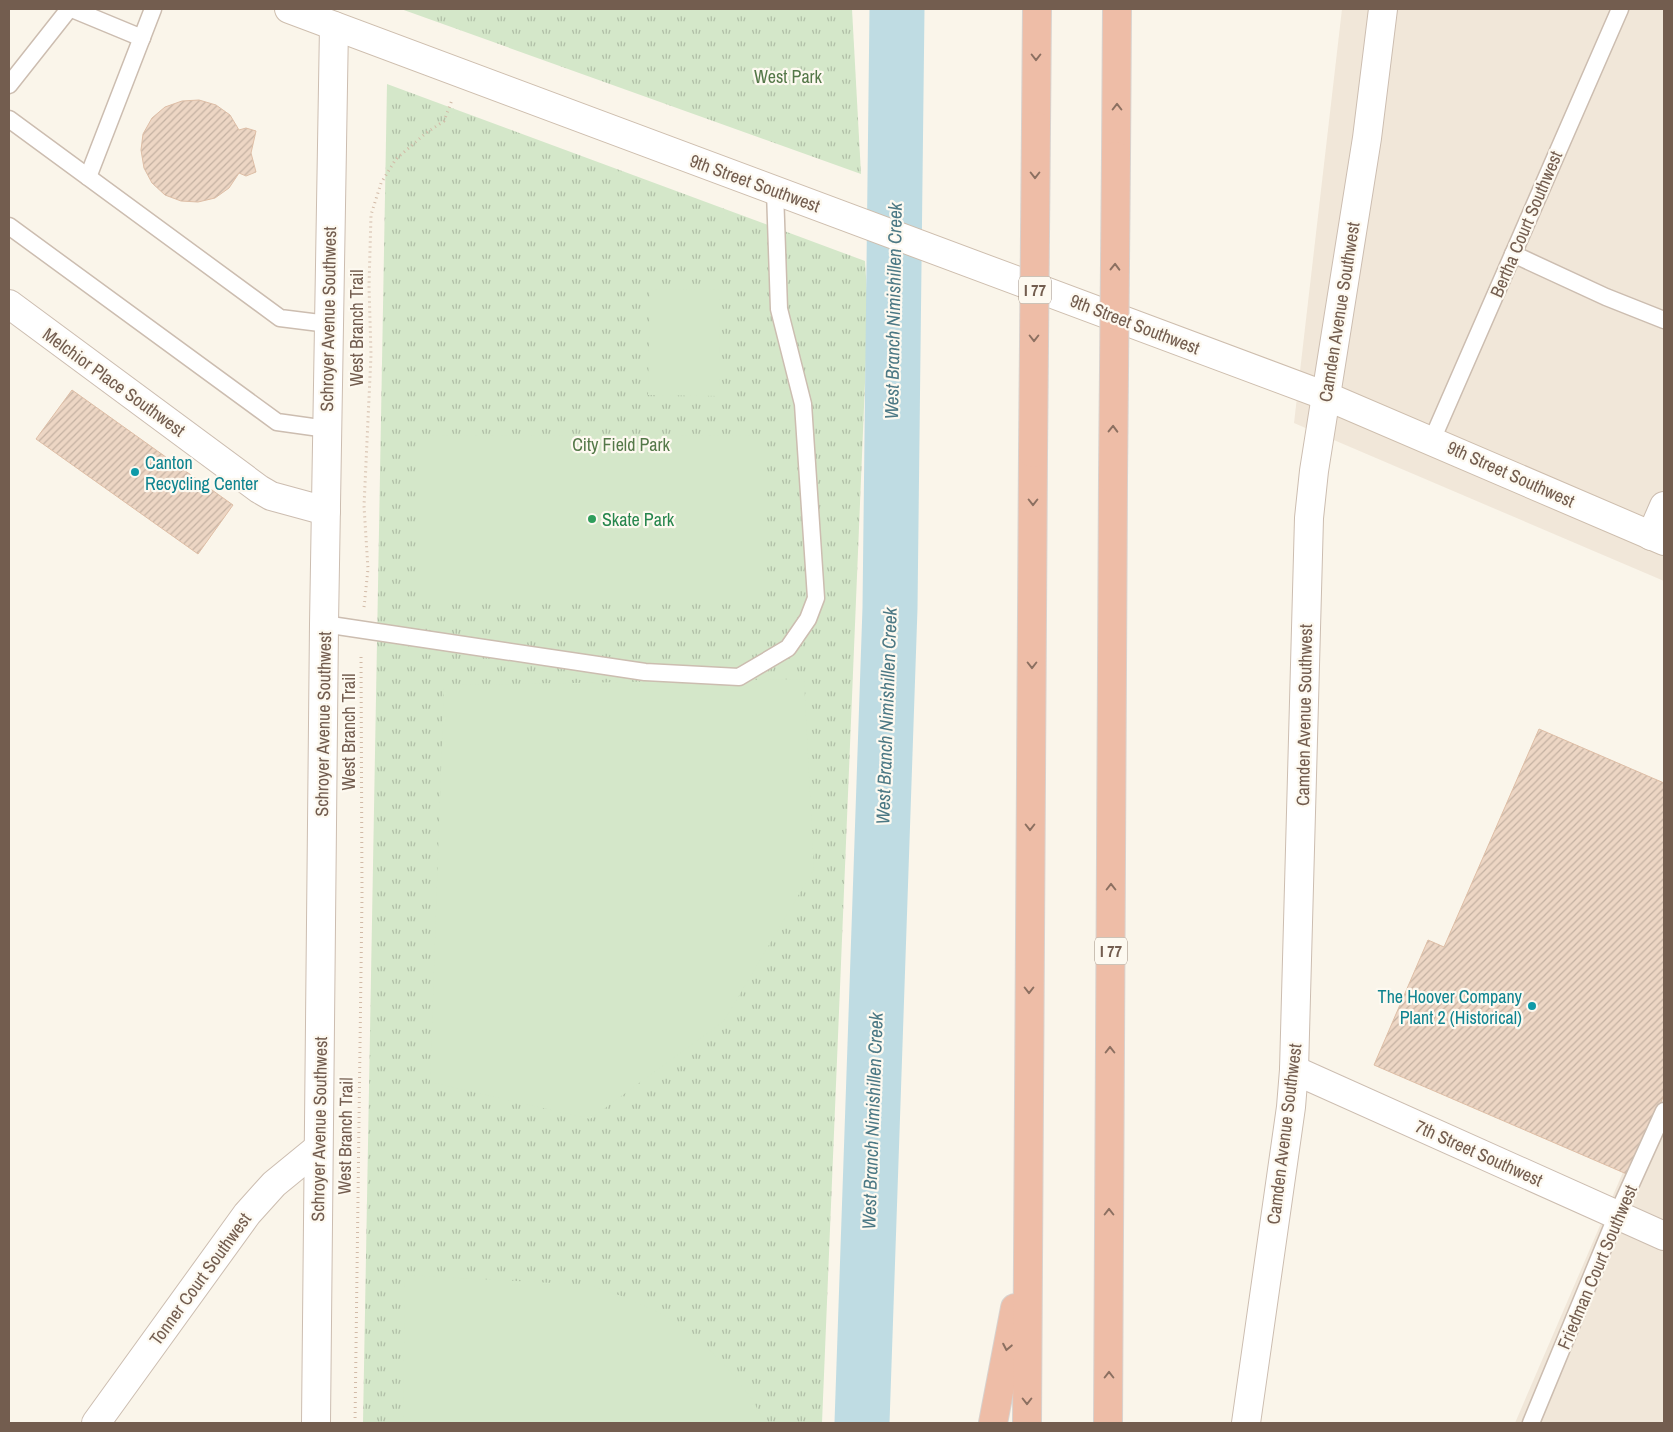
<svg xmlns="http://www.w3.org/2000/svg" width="1673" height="1432" viewBox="0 0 1673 1432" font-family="'Archivo Narrow',sans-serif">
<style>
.residential{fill:#f1e7d9}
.park{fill:url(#park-tufts)}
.pitch{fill:#d4e7c9}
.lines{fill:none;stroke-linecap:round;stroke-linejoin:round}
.river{stroke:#bfdce3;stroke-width:55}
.building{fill:url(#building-hatch);stroke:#debea6}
.lane-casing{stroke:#ccbdb0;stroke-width:19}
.street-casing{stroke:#ccbdb0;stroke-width:30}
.secondary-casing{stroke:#cebeae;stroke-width:30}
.highway-casing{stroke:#d8d2ce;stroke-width:30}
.path{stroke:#d2baa7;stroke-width:3;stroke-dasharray:1 4;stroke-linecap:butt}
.lane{stroke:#fff;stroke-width:16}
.street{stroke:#fff;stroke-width:28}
.secondary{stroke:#fff;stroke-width:28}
.highway{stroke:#eebda7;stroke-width:28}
.highway-bridge-casing{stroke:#d8d2ce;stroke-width:30;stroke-linecap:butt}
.highway-bridge{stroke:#eebda7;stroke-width:28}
.oneway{stroke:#8c7061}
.culture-dot{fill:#0f9aa8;stroke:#fdf9f0;stroke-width:2}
.leisure-dot{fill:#2e9e5b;stroke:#fdf9f0;stroke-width:2}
.labels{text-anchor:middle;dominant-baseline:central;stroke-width:4.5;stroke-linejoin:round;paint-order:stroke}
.shield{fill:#fdf9f0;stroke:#9c8c7f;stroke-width:1}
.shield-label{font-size:16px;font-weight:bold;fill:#735d4f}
.park-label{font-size:18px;fill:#547848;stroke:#fdf9f0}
.street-label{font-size:18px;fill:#735d4f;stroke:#fdf9f0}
.culture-label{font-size:18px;fill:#0d838f;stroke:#fdf9f0;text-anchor:start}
.leisure-label{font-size:18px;fill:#27864d;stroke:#fdf9f0;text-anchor:start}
.water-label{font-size:19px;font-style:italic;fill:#4b7884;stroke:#fdf9f0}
</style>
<defs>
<pattern id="park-tufts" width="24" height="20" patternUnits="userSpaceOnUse" patternTransform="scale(1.25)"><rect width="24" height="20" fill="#d4e7c9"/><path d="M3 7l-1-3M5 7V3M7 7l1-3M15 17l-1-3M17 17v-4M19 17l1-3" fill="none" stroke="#b0bea6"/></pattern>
<pattern id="building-hatch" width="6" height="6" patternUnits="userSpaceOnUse" patternTransform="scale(1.25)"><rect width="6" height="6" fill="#edd6c4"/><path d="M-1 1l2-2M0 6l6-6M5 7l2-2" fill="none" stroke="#c4b1a2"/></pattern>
</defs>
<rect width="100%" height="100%" fill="#faf5ea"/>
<g class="residential">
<polygon points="1342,9 1664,9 1664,581 1294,423"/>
<polygon points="1664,1077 1664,1423 1515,1423"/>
</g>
<g class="park">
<polygon points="401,9 852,9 861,174"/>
<polygon points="387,84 865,261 868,310 822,1423 363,1423"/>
</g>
<g class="pitch">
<polygon points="650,289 720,290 719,396 648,395"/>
<polygon points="417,435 767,436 767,603 417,603"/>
<polygon points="804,679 814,869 724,1021 590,1119 430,1082 444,685"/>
<polygon points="405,1275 589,1285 627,1298 664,1315 696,1337 724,1364 753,1400 764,1423 403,1423"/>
</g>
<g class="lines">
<polyline class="river" points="862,1423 890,608 897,9"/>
</g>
<g class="building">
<polygon points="199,100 216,105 230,115 239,130 246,128 256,131 251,153 256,172 246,176 239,173 229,188 215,198 198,202 181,201 165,195 152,183 144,168 141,150 143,134 152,118 165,107 182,101"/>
<polygon points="72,390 233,505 198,554 36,439"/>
<polygon points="1539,729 1664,783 1664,1095 1629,1175 1374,1065 1428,940 1444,947"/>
</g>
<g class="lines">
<defs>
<g id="lane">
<polyline points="72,9 142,38"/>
<polyline points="9,85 69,9"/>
<polyline points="9,119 280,318 328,324"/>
<polyline points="88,177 153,9"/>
<polyline points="9,226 277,422 327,429"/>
<polyline points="1513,254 1606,297 1664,320"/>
<polyline points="1432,440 1620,9"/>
<polyline points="324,624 645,672 739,677 788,648 808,619 816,598 803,404 779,309 775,191"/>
<polyline points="1531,1423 1617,1215 1664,1111"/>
</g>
<g id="street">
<polyline points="9,304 259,489 271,496 326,511"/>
<polyline points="1651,536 1664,506"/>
<polyline points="1294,1070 1664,1236"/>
<polyline points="96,1423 247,1214 274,1184 318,1148"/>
<polyline points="316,1423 324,624 334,26"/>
<polyline points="1246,1423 1291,1107 1294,1070 1309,518 1314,471 1367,138 1383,9"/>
</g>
<polyline id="secondary" points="289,9 1326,396 1664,541"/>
<g id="highway">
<polyline points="1036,126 1037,9"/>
<polyline points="1116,156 1117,9"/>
<polyline points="993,1423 1015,1308"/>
<polyline points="1027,1423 1033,453"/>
<polyline points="1108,1423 1113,478"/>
</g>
</defs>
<use href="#lane" class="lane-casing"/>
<use href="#street" class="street-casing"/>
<use href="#secondary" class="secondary-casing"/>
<use href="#highway" class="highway-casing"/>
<g class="path">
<polyline points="364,607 368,569 364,506 371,355 369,286 371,215 381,183 396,159 426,133 444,121 452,100"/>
<polyline points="355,1423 362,896 361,653"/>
</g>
<use href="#lane" class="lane"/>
<use href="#street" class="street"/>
<use href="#secondary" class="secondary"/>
<use href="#highway" class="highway"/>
<defs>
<g id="highway-bridge">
<polyline points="1033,453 1036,126"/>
<polyline points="1113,478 1116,156"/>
</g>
</defs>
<use href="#highway-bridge" class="highway-bridge-casing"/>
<use href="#highway-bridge" class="highway-bridge"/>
</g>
<defs><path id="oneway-chevron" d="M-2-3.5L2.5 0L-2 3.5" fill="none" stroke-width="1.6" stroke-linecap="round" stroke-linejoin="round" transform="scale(1.25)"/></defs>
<g class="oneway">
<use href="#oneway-chevron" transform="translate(1036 57) rotate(90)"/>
<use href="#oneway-chevron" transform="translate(1117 107) rotate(-90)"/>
<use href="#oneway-chevron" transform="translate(1035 175) rotate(90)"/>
<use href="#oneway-chevron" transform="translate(1115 267) rotate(-89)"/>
<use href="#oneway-chevron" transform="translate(1034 338) rotate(90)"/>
<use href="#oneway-chevron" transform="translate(1113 429) rotate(-89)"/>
<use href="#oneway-chevron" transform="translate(1033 502) rotate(90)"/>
<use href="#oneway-chevron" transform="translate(1032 665) rotate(90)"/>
<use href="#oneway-chevron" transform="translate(1030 827) rotate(90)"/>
<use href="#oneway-chevron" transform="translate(1111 887) rotate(-90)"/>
<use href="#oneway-chevron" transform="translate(1029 990) rotate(90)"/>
<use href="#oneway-chevron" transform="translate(1110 1050) rotate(-90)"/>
<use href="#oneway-chevron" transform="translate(1109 1212) rotate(-90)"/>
<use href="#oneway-chevron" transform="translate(1007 1347) rotate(101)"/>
<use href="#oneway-chevron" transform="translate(1109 1375) rotate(-90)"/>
<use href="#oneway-chevron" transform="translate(1027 1401) rotate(90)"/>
</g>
<g class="culture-dot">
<circle cx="135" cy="472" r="5"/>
<circle cx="1532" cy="1006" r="5"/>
</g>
<circle class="leisure-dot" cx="592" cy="519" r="5"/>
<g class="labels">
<g class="shield">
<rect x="1019" y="276.5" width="32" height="27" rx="4"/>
<rect x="1095" y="937.5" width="32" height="27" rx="4"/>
</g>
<g class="shield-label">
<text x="1035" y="290">I 77</text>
<text x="1111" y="951">I 77</text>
</g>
<g class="park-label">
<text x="788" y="76">West Park</text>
<text x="621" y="444">City Field Park</text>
</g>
<g class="street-label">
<text transform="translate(755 183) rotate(20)">9th Street Southwest</text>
<text transform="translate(1526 224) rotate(-67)">Bertha Court Southwest</text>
<text transform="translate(1339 312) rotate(-81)">Camden Avenue Southwest</text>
<text transform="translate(328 319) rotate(-89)">Schroyer Avenue Southwest</text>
<text transform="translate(1135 324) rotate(21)">9th Street Southwest</text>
<text transform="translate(356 328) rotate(-90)">West Branch Trail</text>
<text transform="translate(114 382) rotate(36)">Melchior Place Southwest</text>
<text transform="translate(1511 474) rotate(24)">9th Street Southwest</text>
<text transform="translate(1304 715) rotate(-89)">Camden Avenue Southwest</text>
<text transform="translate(323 724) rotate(-89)">Schroyer Avenue Southwest</text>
<text transform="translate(348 732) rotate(-90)">West Branch Trail</text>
<text transform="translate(319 1129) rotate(-89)">Schroyer Avenue Southwest</text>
<text transform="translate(1284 1134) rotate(-83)">Camden Avenue Southwest</text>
<text transform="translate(345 1136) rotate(-89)">West Branch Trail</text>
<text transform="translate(1479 1153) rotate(24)">7th Street Southwest</text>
<text transform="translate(1597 1267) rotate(-67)">Friedman Court Southwest</text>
<text transform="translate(200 1279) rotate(-54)">Tonner Court Southwest</text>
</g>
<g class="culture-label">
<text x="145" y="462">Canton<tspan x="145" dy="21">Recycling Center</tspan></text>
<text x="1522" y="996" text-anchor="end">The Hoover Company<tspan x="1522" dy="21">Plant 2 (Historical)</tspan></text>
</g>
<g class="leisure-label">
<text x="602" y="519">Skate Park</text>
</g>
<g class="water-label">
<text transform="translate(893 311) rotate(-89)">West Branch Nimishillen Creek</text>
<text transform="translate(886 716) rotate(-88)">West Branch Nimishillen Creek</text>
<text transform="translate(872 1121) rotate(-88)">West Branch Nimishillen Creek</text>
</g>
</g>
<rect width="1673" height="1432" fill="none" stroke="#735d4f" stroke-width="20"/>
</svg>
